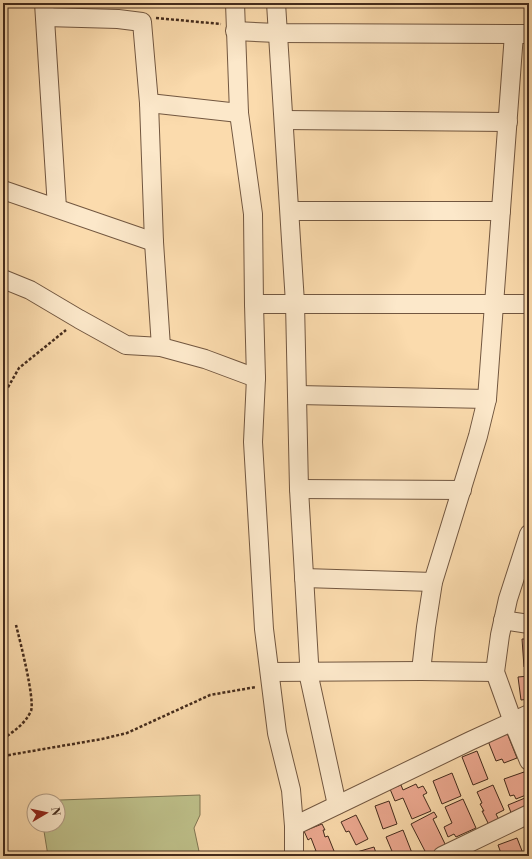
<svg xmlns="http://www.w3.org/2000/svg" width="532" height="859" viewBox="0 0 532 859" font-family="'Libre Bodoni',serif">
<style>
.green{fill:#bec08a;stroke:#817653}
.building{fill:#eda991;stroke:#442b1c}
.lines{fill:none;stroke-linecap:round;stroke-linejoin:round}
.minor-casing{stroke:#725740;stroke-width:20}
.path{stroke:#442b1c;stroke-width:2.5;stroke-dasharray:3 2;stroke-linecap:butt}
.minor{stroke:#fce8ca;stroke-width:18}
</style>
<rect width="100%" height="100%" fill="#fbdbad"/>
<filter id="stains"><feTurbulence type="fractalNoise" baseFrequency=".005" numOctaves="4"/><feColorMatrix values="0 0 0 0 .2 0 0 0 0 .09 0 0 0 0 .02 0 0 0 .5 -.17"/></filter>
<radialGradient id="worn" r=".72"><stop offset=".6" stop-color="#630" stop-opacity="0"/><stop offset="1" stop-color="#630" stop-opacity=".3"/></radialGradient>
<polygon class="green" points="200,795 200,815 194,828 200,856 48,856 43,825 58,825 58,815 63,814 60,800"/>
<g class="building">
<polygon points="522,639 529,639 529,666 524,667"/>
<polygon points="529,676 529,699 521,700 518,677"/>
<polygon points="507,733 517,758 504,763 502,759 496,761 488,741"/>
<polygon points="477,751 488,779 473,785 462,757"/>
<polygon points="524,772 529,786 529,797 527,798 526,795 516,799 514,795 510,796 504,779"/>
<polygon points="452,773 461,796 442,804 433,781"/>
<polygon points="416,784 418,788 423,786 427,793 423,795 431,811 412,819 403,798 395,801 390,789 401,785 403,790"/>
<polygon points="493,785 504,810 496,814 499,820 489,825 482,811 484,811 480,804 482,803 477,792"/>
<polygon points="525,798 529,807 512,815 508,805"/>
<polygon points="463,799 476,828 456,837 454,834 448,837 444,827 452,823 445,807"/>
<polygon points="389,801 397,824 383,829 375,806"/>
<polygon points="434,812 437,817 433,819 446,846 427,855 411,824"/>
<polygon points="356,815 368,839 356,845 349,831 346,832 341,822"/>
<polygon points="322,824 325,830 323,830 325,837 328,836 336,856 314,856 312,852 316,851 311,838 308,840 304,831"/>
<polygon points="403,830 412,853 405,856 394,856 386,837"/>
<polygon points="517,838 524,856 502,856 498,845"/>
<polygon points="374,847 377,856 358,856 357,852"/>
<polygon points="484,852 486,856 473,856"/>
</g>
<g class="lines">
<defs>
<g id="minor">
<polyline points="44,3 57,208"/>
<polyline points="235,3 239,113 253,214 254,304 256,378 253,442 264,629 277,733 291,790 294,826 294,856"/>
<polyline points="276,3 295,303 299,489 309,662 308,672 337,805"/>
<polyline points="45,17 118,19 142,22 149,103 154,242 161,347"/>
<polyline points="235,31 277,33 529,34"/>
<polyline points="149,103 239,113"/>
<polyline points="284,120 508,122"/>
<polyline points="3,190 154,242"/>
<polyline points="290,211 501,211"/>
<polyline points="3,279 30,290 79,319 126,345 161,347 205,359 256,378"/>
<polyline points="254,304 529,304"/>
<polyline points="298,395 487,399"/>
<polyline points="299,489 462,490"/>
<polyline points="529,534 508,599 500,635 495,672 513,722 529,761"/>
<polyline points="304,578 433,582"/>
<polyline points="503,620 529,624"/>
<polyline points="421,671 426,627 433,582 478,436 487,399 514,34"/>
<polyline points="270,672 421,671 495,672"/>
<polyline points="294,826 470,741 529,714"/>
<polyline points="442,856 529,814"/>
</g>
</defs>
<use href="#minor" class="minor-casing"/>
<g class="path">
<polyline points="156,18 221,24"/>
<polyline points="3,396 19,368 66,330"/>
<path d="M3 739C14 731 25 724 31 711 35 699 20 641 16 625"/>
<polyline points="3,756 102,739 127,733 210,695 256,687"/>
</g>
<use href="#minor" class="minor"/>
</g>
<rect width="532" height="859" fill="none" stroke="#fbdbad" stroke-width="16"/>
<rect x="4" y="4" width="524" height="851" fill="none" stroke="#442b1c" stroke-width="2"/>
<rect x="8" y="8" width="516" height="843" fill="none" stroke="#442b1c"/>
<g transform="translate(46 813) rotate(81)"><circle r="19" fill="#fce8ca" stroke="#b29c84"/>
<path d="M0-3L7 15L0 10L-7 15Z" fill="#8f2418"/>
<text y="-6" font-size="11" font-weight="bold" text-anchor="middle" fill="#442b1c">N</text>
</g>
<rect width="100%" height="100%" filter="url(#stains)"/>
<rect width="100%" height="100%" fill="url(#worn)"/>
</svg>
